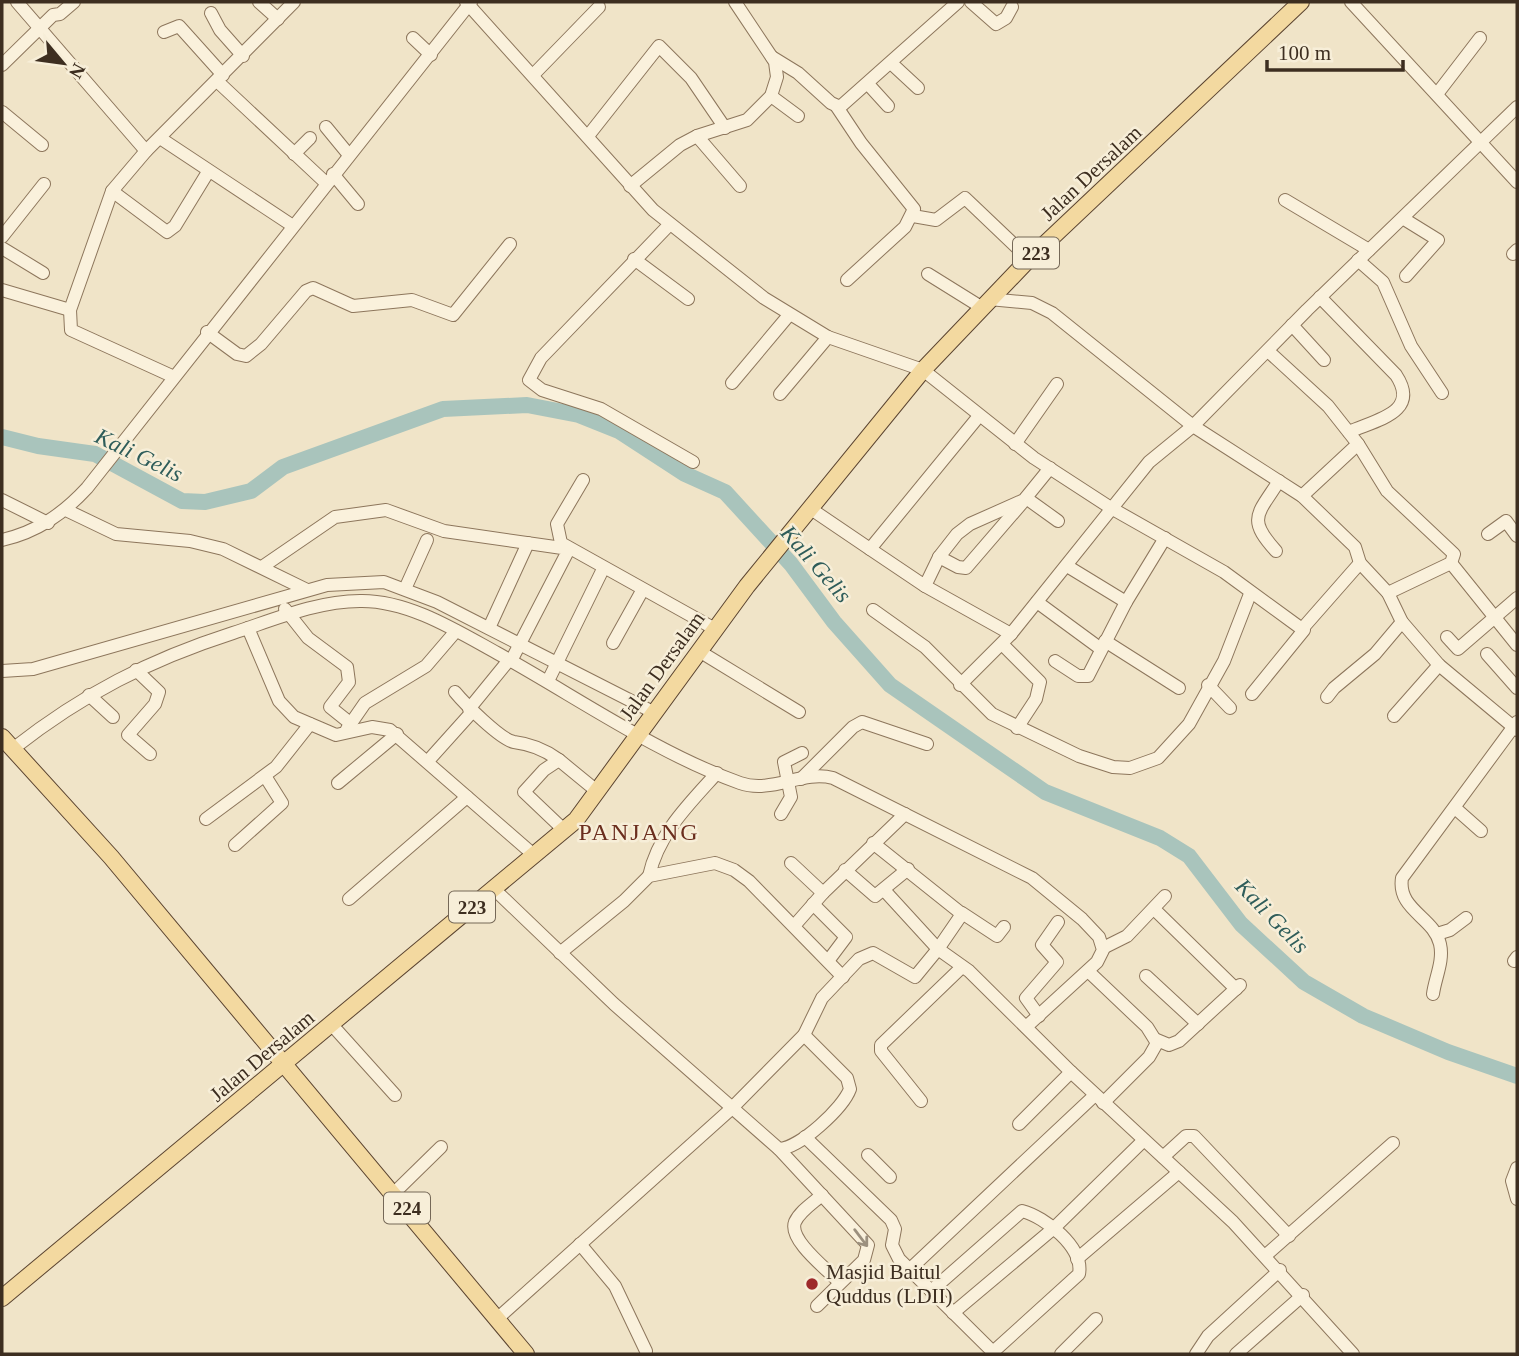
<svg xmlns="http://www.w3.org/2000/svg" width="1519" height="1356" viewBox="0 0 1519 1356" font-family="'Times New Roman',serif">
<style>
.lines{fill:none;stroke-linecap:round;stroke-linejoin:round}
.river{stroke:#a9c4bc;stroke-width:16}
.minor-casing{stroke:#8d765c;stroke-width:14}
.major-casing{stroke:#5b4430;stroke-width:18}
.minor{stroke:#faf1dc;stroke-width:12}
.major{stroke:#f3d9a0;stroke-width:16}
.oneway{stroke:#9c907e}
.poi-dot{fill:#9e2a2b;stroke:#f7eed8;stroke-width:2.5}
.labels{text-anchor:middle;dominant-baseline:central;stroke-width:5;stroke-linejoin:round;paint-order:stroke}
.shield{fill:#f7eed8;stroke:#756857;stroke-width:2}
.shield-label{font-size:19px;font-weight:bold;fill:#3d2e20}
.street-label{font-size:21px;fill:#3d2e20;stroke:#f7eed8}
.poi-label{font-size:21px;fill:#3d2e20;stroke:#f7eed8;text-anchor:start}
.water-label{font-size:23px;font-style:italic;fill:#2f5d5a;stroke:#f7eed8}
.quarter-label{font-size:24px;letter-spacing:2px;fill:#6b2e1e;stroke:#f7eed8}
</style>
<rect width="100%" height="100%" fill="#f0e4c8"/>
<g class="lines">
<polyline class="river" points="2,437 38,446 95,454 182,501 205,502 251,491 283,467 443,409 527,405 579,415 619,431 685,474 725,492 791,564 834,622 890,685 1045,792 1160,838 1189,856 1241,924 1304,982 1363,1016 1448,1052 1517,1076"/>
<defs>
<g id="minor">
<polyline points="17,2 146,151"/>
<polyline points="259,2 278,19"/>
<polyline points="466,2 653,210 764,298 828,337 923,370 1034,458 1111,508 1224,572 1302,629 1360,563"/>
<polyline points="971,2 996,24 1006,18 1012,7"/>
<polyline points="1351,2 1517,182"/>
<polyline points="211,13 220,30 243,56"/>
<polyline points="164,32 179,26 223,75"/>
<polyline points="413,38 431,55"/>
<polyline points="772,57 798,73 831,103 840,107 958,2"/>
<polyline points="891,63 918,88"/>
<polyline points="2,65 53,15 60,14 74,2"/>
<polyline points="534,74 599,7"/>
<polyline points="217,81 326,183"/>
<polyline points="868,84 888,106"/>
<polyline points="1437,94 1480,38"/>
<polyline points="771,96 798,116"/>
<polyline points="837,107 861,143 914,209 905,227 847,280"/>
<polyline points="2,112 42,145"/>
<polyline points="326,127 349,155"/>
<polyline points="588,136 659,46 691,78 725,128"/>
<polyline points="697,136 740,186"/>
<polyline points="160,138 293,226"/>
<polyline points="294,154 310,138"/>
<polyline points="333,174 358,204"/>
<polyline points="630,186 680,145 697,136 747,120 771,96 777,77 775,62 735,2"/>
<polyline points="112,191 167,232 175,226 208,172"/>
<polyline points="1285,200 1369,250"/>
<polyline points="913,216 936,220 965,198 1029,259"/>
<polyline points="1404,219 1438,240 1406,276"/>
<polyline points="670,224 541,358 529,380 542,390 601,409 693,462"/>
<polyline points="2,237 44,184"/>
<polyline points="2,248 43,273"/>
<polyline points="1513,254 1517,250"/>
<polyline points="634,259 688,299"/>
<polyline points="1358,260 1383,282 1411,346 1442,393"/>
<polyline points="928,274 981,307"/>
<polyline points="2,290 70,310"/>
<path d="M1320 297 1396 375C1421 413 1375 420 1349 432"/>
<polyline points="989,299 1032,303 1052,313 1193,426 1302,496 1355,547 1360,563 1388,593 1402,622 1439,665 1517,730"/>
<polyline points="1292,325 1324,360"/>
<polyline points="207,332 237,354 246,356 261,344 306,291 313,288 353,306 412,300 453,315 510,244"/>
<polyline points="1268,351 1328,406 1358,444 1387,491 1454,554 1451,563 1388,593"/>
<polyline points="172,376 71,330 70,310 112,191 146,151 294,2"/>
<polyline points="732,383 789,315"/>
<polyline points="780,394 828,337"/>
<polyline points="1015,444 1057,384"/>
<polyline points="583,480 557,524 561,543 715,629"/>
<polyline points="1302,496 1358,444"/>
<polyline points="1026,498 1058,521"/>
<polyline points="2,500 48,523"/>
<polyline points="811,509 870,549 979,416"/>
<polyline points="66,510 116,534 190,541 223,549 307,590"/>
<polyline points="1488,534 1506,521 1517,536"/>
<path d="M2 540C37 532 63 514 87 488L471 2"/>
<polyline points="870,549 925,586 939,557 957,534 970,524 1024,500 1050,468"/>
<path d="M1276 551C1247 519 1257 515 1279 481"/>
<polyline points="939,557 958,567 966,568 1022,503"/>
<polyline points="1451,563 1517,645"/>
<polyline points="1067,566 1126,602"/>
<polyline points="262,567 335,517 386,510 444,531 569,549 511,661"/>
<polyline points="925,586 1011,634"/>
<polyline points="405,589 427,540"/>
<polyline points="1037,602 1101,649"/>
<polyline points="285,609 308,638 347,667 349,682 330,707 350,723"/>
<polyline points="873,610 925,647 992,714 1079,756 1113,767 1130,768 1158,758 1189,724 1224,661 1250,594"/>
<polyline points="248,628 279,701 294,717 336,735 372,727 390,730 535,856"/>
<polyline points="489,628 528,543"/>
<polyline points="1447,637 1458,649 1517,598"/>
<polyline points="1105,641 1179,688"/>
<polyline points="613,643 642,591"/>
<polyline points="1002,644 1040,682 1036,699 1017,728"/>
<polyline points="699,651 799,712"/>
<polyline points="1487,654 1517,688"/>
<polyline points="1055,661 1078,676 1088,676 1126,602 1165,538"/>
<polyline points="136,670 159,692 155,704 128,735 150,754"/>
<polyline points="2,671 33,669 327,585 384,582 437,602 653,712"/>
<polyline points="548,681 603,569"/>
<polyline points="960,685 1011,634 1149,462 1193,426 1307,310 1517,107"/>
<polyline points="1208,685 1230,708"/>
<path d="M455 692C464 703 501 740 514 742 531 744 544 749 559 760"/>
<polyline points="1252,694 1304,630"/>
<polyline points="89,695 113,717"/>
<polyline points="1327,697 1334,688 1375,654 1402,622"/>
<polyline points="469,709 509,660"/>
<polyline points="1394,716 1439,665"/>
<polyline points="347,729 365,703 426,666 456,631"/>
<path d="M14 748C83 694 149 660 233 633 273 620 317 601 360 601 408 600 457 631 497 653 575 696 656 753 740 783 772 794 802 770 833 778L1032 878 1082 919 1099 937 1103 950 1097 962 1026 1027"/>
<polyline points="428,761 472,712"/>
<polyline points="801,779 853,727 862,722 927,744"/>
<polyline points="338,783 397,734"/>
<polyline points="1455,808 1481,831"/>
<polyline points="781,814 791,797 784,762 802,753"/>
<polyline points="206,819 276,767 310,724"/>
<polyline points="565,831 524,792 544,770 559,760 598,792"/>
<polyline points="873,843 962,914 938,949 884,890"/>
<polyline points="235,845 282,803 265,776"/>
<polyline points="791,863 823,893"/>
<polyline points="845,870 875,896 908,869"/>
<path d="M649 876C658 834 689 804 717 773"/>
<path d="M494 889 614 1004 779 1149C800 1148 843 1108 850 1089L847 1078 804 1035"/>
<polyline points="349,899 467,797"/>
<polyline points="813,904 846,937 828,961"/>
<polyline points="1154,909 1236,989"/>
<polyline points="962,913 997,936 1004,927"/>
<polyline points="794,926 823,893 905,814"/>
<polyline points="1437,934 1450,930 1466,918"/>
<polyline points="1103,948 1127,936 1165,896"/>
<polyline points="560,953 624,901 649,876 715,863 734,870 749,881 843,977"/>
<polyline points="1514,961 1517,957"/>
<polyline points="1088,971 1147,1027 1157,1043 1149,1057 1103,1103"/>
<polyline points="1146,976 1198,1024"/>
<path d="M1433 994C1435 978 1444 961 1440 944 1434 917 1397 910 1402 878L1517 722"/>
<polyline points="1039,1016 1026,998 1057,962 1042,945 1058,922"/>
<polyline points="332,1025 395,1095"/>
<polyline points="1157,1040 1169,1045 1179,1041 1240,985"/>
<polyline points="921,1101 881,1051 881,1045 962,967"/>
<polyline points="1019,1124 1071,1072"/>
<polyline points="805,1137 891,1220 895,1229 892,1245 899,1259 995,1354"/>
<polyline points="779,1149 868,1245 864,1260 817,1306"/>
<polyline points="868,1155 890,1177"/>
<polyline points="1163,1157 1186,1136 1194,1136 1289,1236"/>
<polyline points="1517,1168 1512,1181 1517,1199"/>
<polyline points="394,1193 441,1147"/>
<path d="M822 1195C813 1203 800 1211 795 1222 788 1240 828 1270 839 1282"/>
<polyline points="580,1244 615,1286 646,1351"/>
<polyline points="1266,1255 1393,1143"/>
<polyline points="1077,1259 1179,1172"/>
<polyline points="909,1270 1095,1095"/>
<path d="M931 1291 1022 1211C1045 1217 1084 1247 1079 1274L993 1352"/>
<polyline points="953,1313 1054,1228 1144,1140"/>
<polyline points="498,1318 731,1109 804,1035 822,998 859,959 873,953 915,977 938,949 969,971 1071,1072 1233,1222 1353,1354"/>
<polyline points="1061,1354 1096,1319"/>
<polyline points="1196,1354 1208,1336 1280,1270"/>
<polyline points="1236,1354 1303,1295"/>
</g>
<g id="major">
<polyline points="2,737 111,857 526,1354"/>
<polyline points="2,1298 576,820 747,586 923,370 1029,259 1301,2"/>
</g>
</defs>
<use href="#minor" class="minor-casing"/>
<use href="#major" class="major-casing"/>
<use href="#minor" class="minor"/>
<use href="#major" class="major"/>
</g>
<defs><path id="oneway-shaft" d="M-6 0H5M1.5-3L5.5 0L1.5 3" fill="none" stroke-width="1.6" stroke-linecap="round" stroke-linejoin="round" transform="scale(1.75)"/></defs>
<use class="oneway" href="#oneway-shaft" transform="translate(861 1238) rotate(53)"/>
<circle class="poi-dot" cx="812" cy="1284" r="7"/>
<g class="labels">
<g class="shield">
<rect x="1013" y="237.5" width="46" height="31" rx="5"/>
<rect x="449" y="891.5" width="46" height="31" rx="5"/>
<rect x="384" y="1192.5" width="46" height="31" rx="5"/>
</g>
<g class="shield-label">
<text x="1036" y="253">223</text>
<text x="472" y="907">223</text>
<text x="407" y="1208">224</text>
</g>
<g class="street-label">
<text transform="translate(1091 173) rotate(-43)">Jalan Dersalam</text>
<text transform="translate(662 666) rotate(-54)">Jalan Dersalam</text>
<text transform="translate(262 1056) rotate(-40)">Jalan Dersalam</text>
</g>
<g class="poi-label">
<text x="826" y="1272">Masjid Baitul<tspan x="826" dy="24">Quddus (LDII)</tspan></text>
</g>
<g class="water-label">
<text transform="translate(139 455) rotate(26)">Kali Gelis</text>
<text transform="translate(816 564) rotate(49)">Kali Gelis</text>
<text transform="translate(1272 916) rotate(46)">Kali Gelis</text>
</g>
<g class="quarter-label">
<text x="639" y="832">PANJANG</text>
</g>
</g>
<rect width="1519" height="1356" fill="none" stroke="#3d2e20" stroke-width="7"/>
<g transform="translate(63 63) rotate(119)" stroke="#f7eed8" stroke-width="5" paint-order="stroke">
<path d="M0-5L12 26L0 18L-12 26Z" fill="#3d2e20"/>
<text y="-10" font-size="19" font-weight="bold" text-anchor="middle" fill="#3d2e20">N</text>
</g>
<path d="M1267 60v10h136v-10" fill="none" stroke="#3d2e20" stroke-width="3.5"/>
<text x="1278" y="60" font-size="21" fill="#3d2e20" stroke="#f7eed8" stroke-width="5" paint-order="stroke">100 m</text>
</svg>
